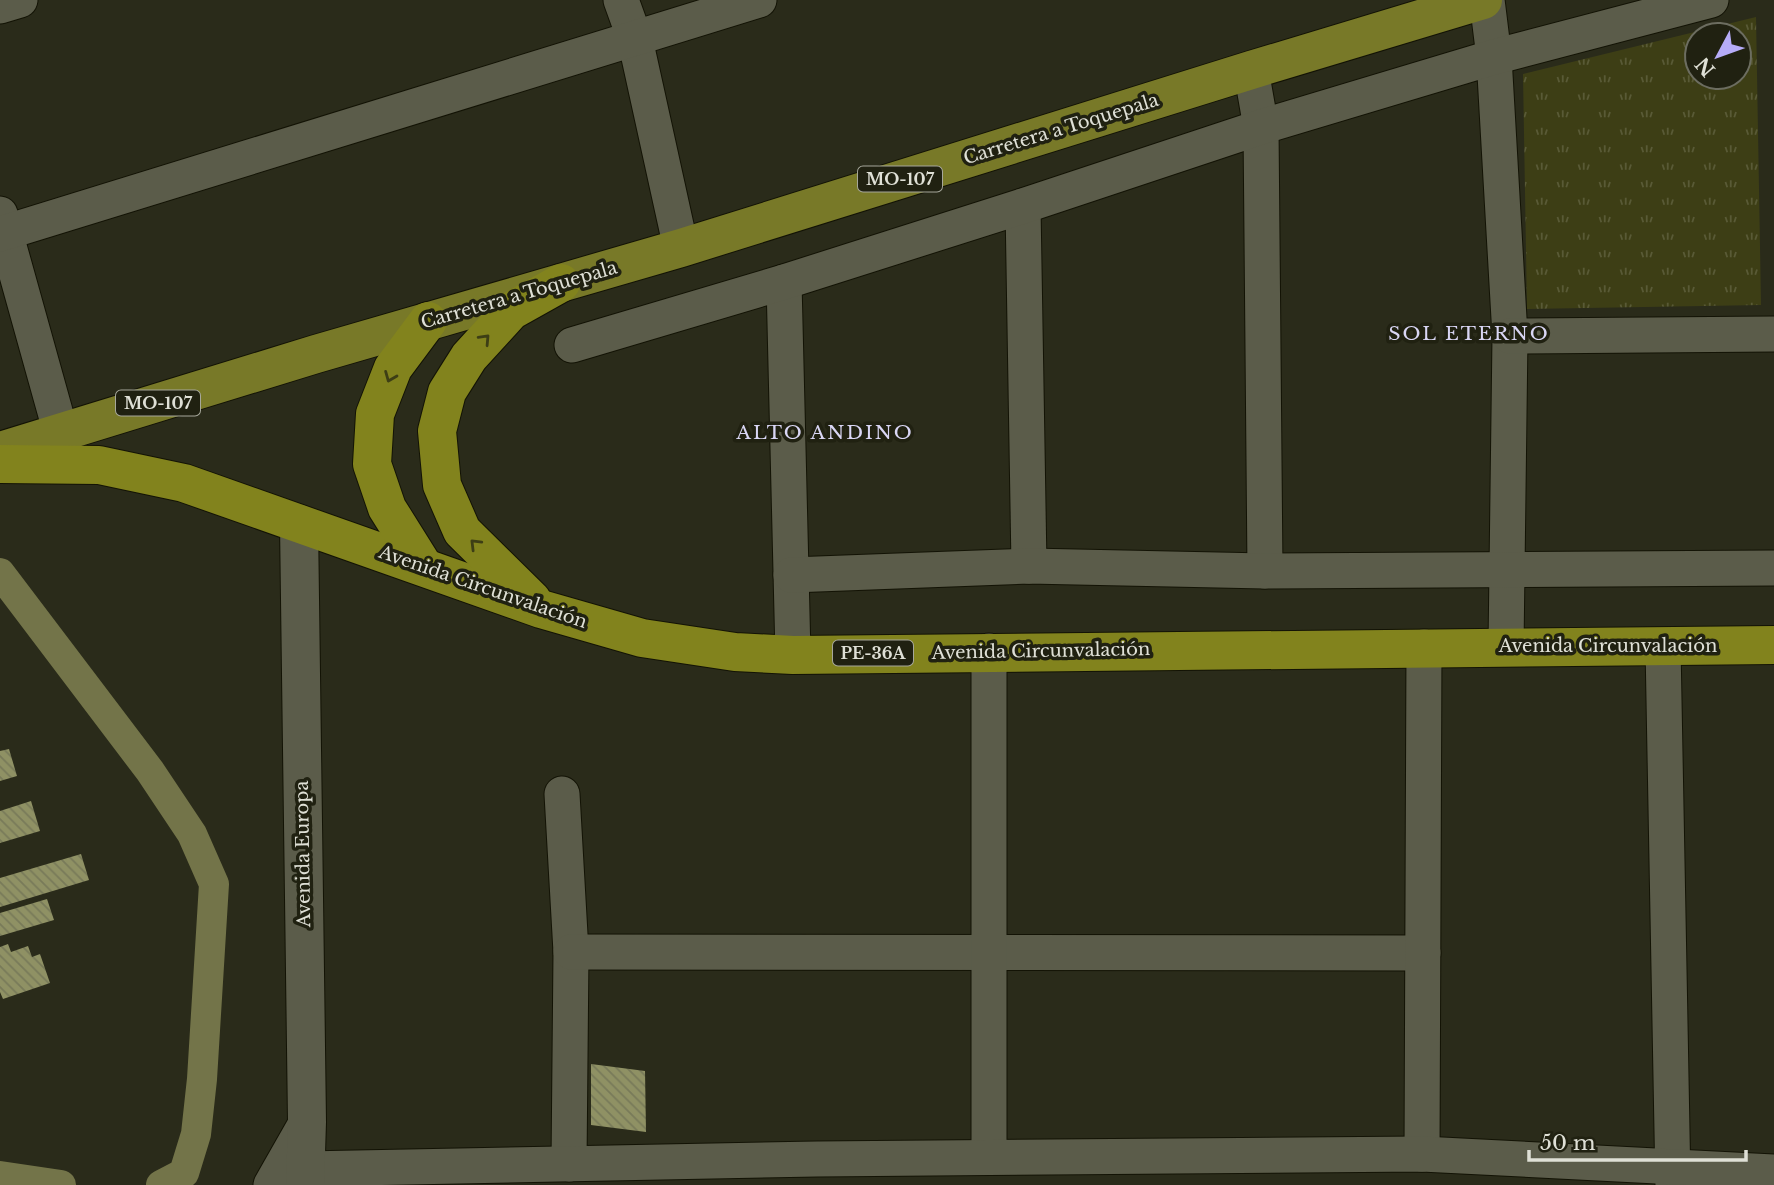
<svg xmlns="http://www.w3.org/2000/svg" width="1774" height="1185" viewBox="0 0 1774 1185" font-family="'Libre Baskerville',serif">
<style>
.park{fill:url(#park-tufts);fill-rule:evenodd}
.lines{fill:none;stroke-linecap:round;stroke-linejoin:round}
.canal{stroke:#737449;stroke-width:30}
.building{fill:url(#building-back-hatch)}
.minor-casing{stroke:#131305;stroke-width:37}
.secondary-casing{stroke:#131305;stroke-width:40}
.primary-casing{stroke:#131305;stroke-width:40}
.trunk-casing{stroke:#131305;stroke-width:40}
.minor{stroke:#5b5c4a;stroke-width:35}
.secondary{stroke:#5b5c4a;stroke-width:38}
.primary{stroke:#787928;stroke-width:38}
.trunk{stroke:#82831d;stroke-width:38}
.oneway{stroke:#3d3e15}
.labels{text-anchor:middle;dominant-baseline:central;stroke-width:7;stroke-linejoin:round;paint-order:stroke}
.shield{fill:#202111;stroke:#a6a79b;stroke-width:2}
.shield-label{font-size:16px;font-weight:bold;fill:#dfe0d6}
.street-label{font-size:18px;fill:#dfe0d6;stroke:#202111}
.neighbourhood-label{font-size:19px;letter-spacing:2px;fill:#d9d6f4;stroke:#202111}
</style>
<defs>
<pattern id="park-tufts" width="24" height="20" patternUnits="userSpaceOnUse" patternTransform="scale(1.75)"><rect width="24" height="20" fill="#3d3e15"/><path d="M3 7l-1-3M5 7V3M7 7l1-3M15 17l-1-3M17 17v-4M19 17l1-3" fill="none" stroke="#595a36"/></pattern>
<pattern id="building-back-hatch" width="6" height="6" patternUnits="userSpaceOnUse" patternTransform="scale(1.75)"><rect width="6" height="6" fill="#8f9164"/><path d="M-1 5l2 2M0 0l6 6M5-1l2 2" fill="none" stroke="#787a59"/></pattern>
</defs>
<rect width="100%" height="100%" fill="#2a2b1a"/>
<path class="park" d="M1756 17 1761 305 1527 309 1523 74ZM1697 35H1739V77H1697Z"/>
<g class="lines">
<g class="canal">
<polyline points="0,573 150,771 192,834 214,884 202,1079 196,1134 184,1173 161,1185"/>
<polyline points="0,1176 61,1185"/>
</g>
</g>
<g class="building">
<polygon points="9,749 17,776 0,781 0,751"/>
<polygon points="31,801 40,831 0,843 0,811"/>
<polygon points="81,854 89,880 0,907 0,878"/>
<polygon points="47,899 54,920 0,936 0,913"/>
<polygon points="8,944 11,952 28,946 32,957 40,954 50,983 3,999 0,992 0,947"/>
<polygon points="591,1064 645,1071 646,1132 591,1125"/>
</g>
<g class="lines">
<defs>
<g id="minor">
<polyline points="621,0 635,39 681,248"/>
<polyline points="1487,0 1494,57 1510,336 1506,647"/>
<polyline points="0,6 20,0"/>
<polyline points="1251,70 1261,127 1265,571"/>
<polyline points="1023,206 1029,566"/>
<polyline points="0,214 61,433"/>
<polyline points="0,234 759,0"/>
<polyline points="784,282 793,655"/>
<polyline points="1510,336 1774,334"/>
<polyline points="572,345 784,282 1023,206 1261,127 1494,57 1711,0"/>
<polyline points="791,575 1029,566 1265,571 1774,568"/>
<polyline points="1663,646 1673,1185"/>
<polyline points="562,794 571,952 569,1164"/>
<polyline points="571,952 1423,953"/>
<polyline points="1422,1154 1424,647"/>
<polyline points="989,1157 989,651"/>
<polyline points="305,1169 817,1159 1422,1154 1774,1172"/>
<polyline points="271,1185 304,1127"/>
</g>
<polyline id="secondary" points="299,524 307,1122 305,1185"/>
<polyline id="primary" points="0,451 316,354 681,248 1251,70 1483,0"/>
<g id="trunk">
<polyline points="0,464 99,465 184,483 541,609 642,638 735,652 793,655 1774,645"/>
<polyline points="424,567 387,508 372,464 375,414 393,368 428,321"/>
<polyline points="532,600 462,531 442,485 437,431 447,392 469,357 511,311 561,283"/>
</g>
</defs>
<use href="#minor" class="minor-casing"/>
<use href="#secondary" class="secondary-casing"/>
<use href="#primary" class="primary-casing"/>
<use href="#trunk" class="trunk-casing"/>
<use href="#minor" class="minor"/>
<use href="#secondary" class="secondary"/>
<use href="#primary" class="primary"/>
<use href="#trunk" class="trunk"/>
</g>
<defs><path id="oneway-chevron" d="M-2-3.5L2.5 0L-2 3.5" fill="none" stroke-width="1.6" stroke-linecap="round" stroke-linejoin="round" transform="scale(1.75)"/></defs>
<g class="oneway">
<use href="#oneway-chevron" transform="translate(485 339) rotate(-47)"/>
<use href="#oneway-chevron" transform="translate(390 377) rotate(112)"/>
<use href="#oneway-chevron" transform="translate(475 544) rotate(-135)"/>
</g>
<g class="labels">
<g class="shield">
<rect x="858" y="166.5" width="84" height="25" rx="5"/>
<rect x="116" y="390.5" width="84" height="25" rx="5"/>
<rect x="833" y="640.5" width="80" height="25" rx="5"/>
</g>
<g class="shield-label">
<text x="900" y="179">MO-107</text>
<text x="158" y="403">MO-107</text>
<text x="873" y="653">PE-36A</text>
</g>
<g class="street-label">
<text transform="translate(1061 129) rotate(-17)">Carretera a Toquepala</text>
<text transform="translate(519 295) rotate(-16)">Carretera a Toquepala</text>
<text transform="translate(483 587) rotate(19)">Avenida Circunvalación</text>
<text x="1608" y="646">Avenida Circunvalación</text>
<text transform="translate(1041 651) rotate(-1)">Avenida Circunvalación</text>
<text transform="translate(303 854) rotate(-91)">Avenida Europa</text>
</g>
<g class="neighbourhood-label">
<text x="1469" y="333">SOL ETERNO</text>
<text x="825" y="432">ALTO ANDINO</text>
</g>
</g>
<g transform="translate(1718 56) rotate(229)"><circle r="33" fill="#202111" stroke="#6c6d60" stroke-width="2"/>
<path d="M0-5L12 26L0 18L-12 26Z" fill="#b6acf8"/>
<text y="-10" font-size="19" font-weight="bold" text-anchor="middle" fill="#dfe0d6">N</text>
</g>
<path d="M1529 1150v10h217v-10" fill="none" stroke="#dfe0d6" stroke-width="3.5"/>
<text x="1540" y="1150" font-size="21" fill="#dfe0d6" stroke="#202111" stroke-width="5" paint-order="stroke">50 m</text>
</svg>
